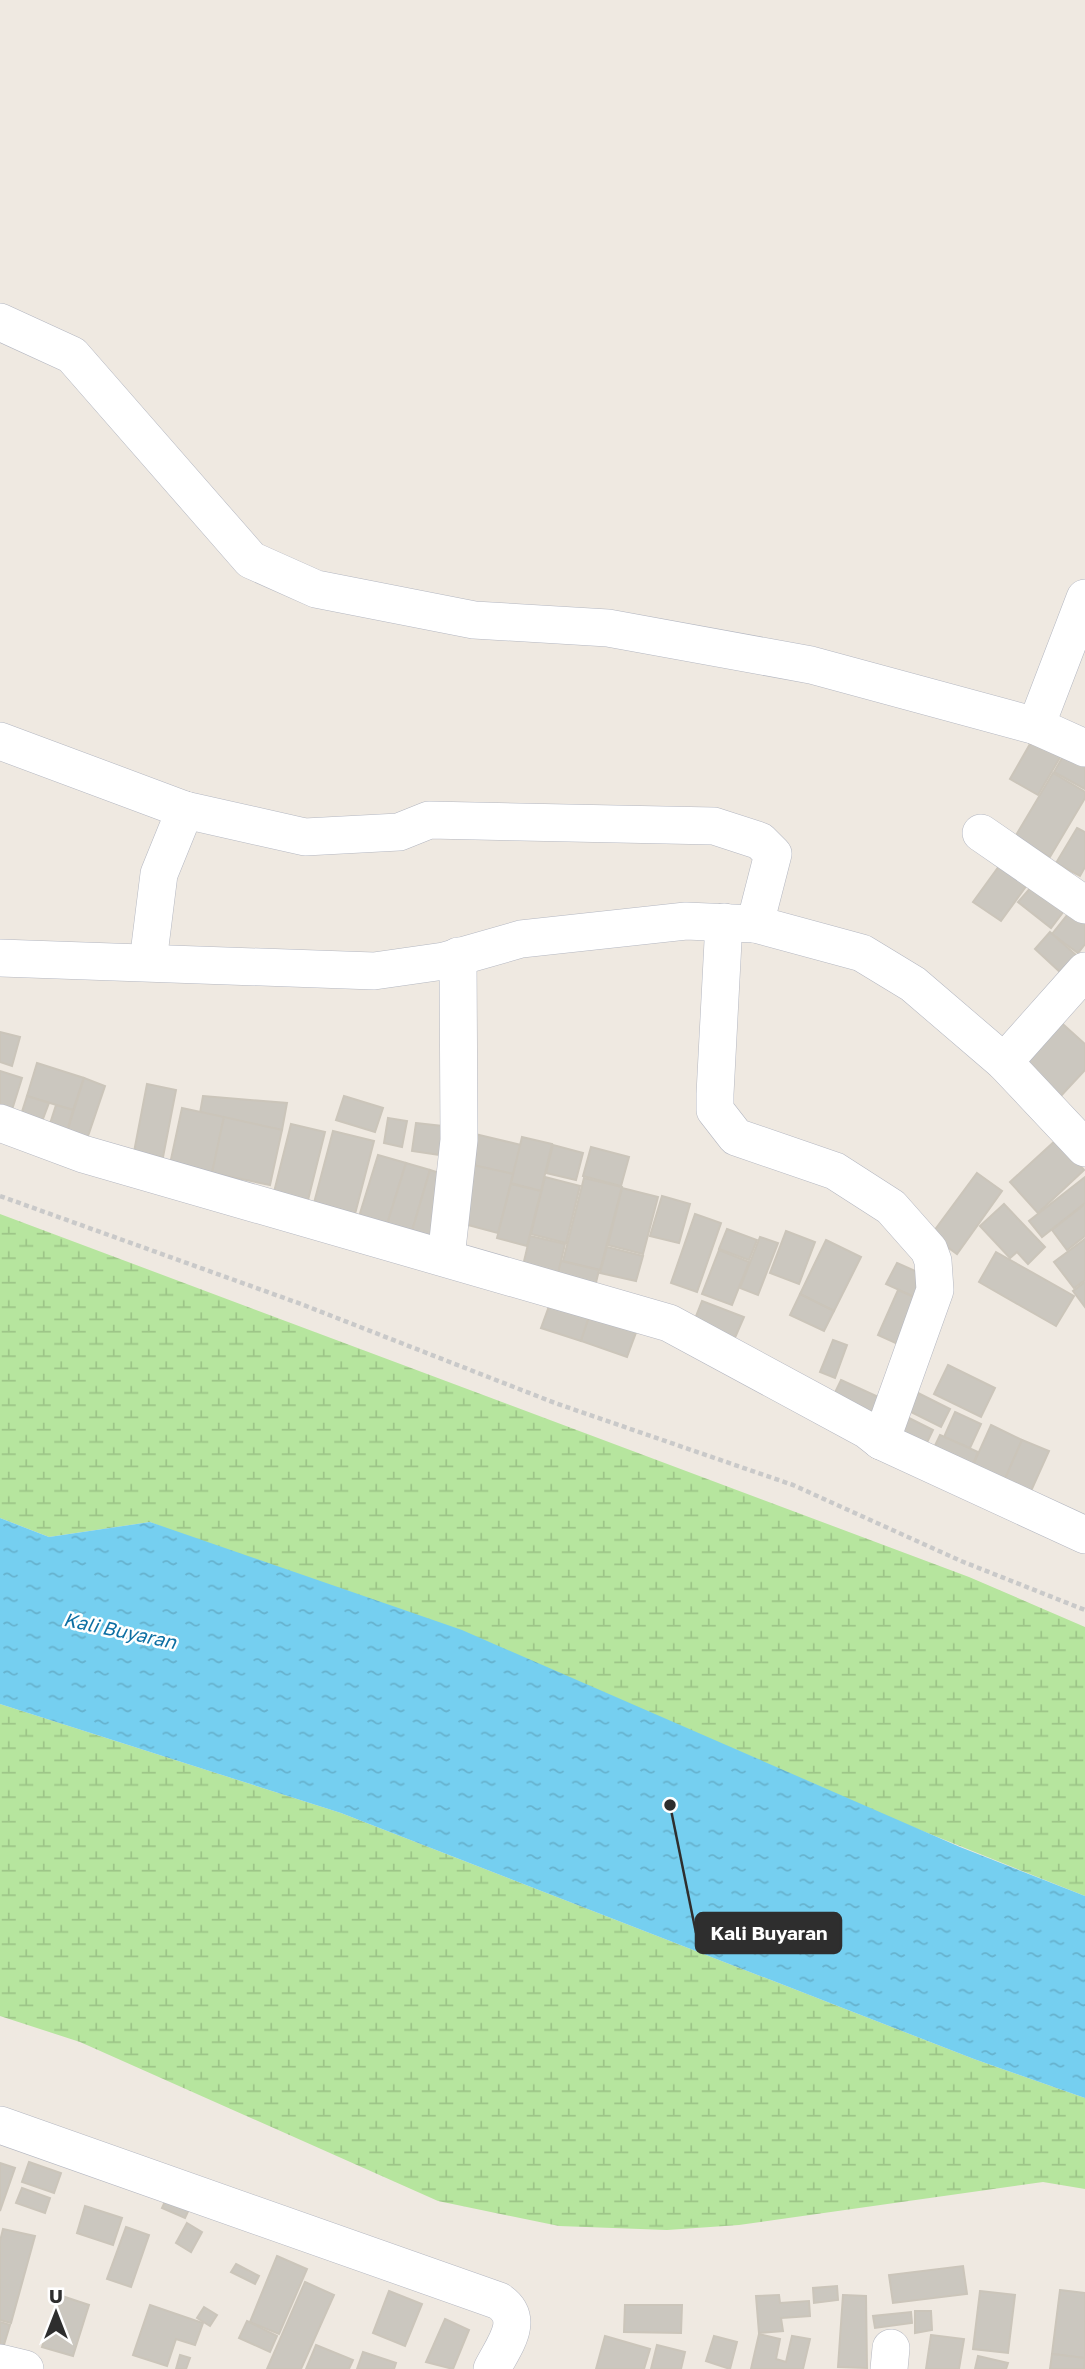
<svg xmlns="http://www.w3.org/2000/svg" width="1085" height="2369" viewBox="0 0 1085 2369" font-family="'Golos Text',sans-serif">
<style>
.wetland{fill:url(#wetland-marsh)}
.water{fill:url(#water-ripples)}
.building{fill:#cbc7bf;stroke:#cbc5ba;stroke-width:2}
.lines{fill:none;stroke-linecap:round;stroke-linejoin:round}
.minor-casing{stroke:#b4b7c1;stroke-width:38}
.path{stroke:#c9c9c9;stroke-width:4.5;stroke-dasharray:5 3.5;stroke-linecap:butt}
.minor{stroke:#fff;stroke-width:37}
.labels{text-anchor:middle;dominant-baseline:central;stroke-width:5;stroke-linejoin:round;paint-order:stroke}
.water-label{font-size:19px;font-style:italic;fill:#0d6fa3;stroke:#fff}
.leader{fill:none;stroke:#2e2e2e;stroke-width:2.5}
.callout-dot{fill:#2e2e2e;stroke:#fff;stroke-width:2.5}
.callout{fill:#2e2e2e;stroke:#2e2e2e;stroke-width:2.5}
.callout-label{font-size:19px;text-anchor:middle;font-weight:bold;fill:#fff}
</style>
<defs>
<pattern id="wetland-marsh" width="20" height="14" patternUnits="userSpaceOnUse" patternTransform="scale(1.75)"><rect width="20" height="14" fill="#b6e59e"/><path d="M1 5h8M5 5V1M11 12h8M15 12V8" fill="none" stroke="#9dc588"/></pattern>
<pattern id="water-ripples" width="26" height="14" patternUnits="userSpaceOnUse" patternTransform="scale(1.75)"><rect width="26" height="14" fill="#75cff0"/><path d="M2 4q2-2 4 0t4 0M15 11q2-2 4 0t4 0" fill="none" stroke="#66b2ce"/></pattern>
</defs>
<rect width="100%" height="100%" fill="#efe9e1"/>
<g class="wetland">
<polygon points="0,1214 969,1577 1085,1627 1085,1896 150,1522 49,1537 0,1518"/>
<polygon points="0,1704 341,1813 974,2059 1085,2098 1085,2189 1043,2182 739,2225 667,2230 559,2226 438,2201 80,2042 0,2016"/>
</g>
<polygon class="water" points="0,1518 49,1537 150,1522 462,1630 960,1847 1085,1896 1085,2098 974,2059 341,1813 0,1704"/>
<g class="building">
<polygon points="1034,737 1062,754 1038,795 1010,779"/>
<polygon points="1069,746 1085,755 1085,789 1054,772"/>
<polygon points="1053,773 1085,792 1085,798 1050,857 1015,837"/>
<polygon points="1077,828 1085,832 1085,867 1080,876 1056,863"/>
<polygon points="999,866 1027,885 1001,921 973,902"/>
<polygon points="1032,886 1064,911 1051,928 1018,902"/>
<polygon points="1072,909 1085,919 1085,944 1078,953 1052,934"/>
<polygon points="1050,932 1076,955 1061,973 1035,949"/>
<polygon points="1055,1017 1085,1044 1085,1070 1058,1099 1015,1060"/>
<polygon points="0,1032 20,1037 12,1066 0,1062"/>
<polygon points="37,1063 84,1078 73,1110 27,1096"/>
<polygon points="0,1071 22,1078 11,1113 0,1110"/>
<polygon points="84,1078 105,1086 86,1142 66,1135"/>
<polygon points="147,1084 176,1090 163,1157 134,1152"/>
<polygon points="27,1096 49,1103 41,1124 20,1118"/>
<polygon points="203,1096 287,1103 282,1130 200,1113"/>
<polygon points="344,1096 383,1108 375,1132 336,1120"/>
<polygon points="56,1105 73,1110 66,1135 48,1130"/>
<polygon points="182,1108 224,1117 212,1173 170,1164"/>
<polygon points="224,1117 282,1130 270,1185 212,1173"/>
<polygon points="388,1118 407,1121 402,1147 384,1143"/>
<polygon points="416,1123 451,1127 447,1156 412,1151"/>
<polygon points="291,1124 325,1132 308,1200 274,1192"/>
<polygon points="333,1131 374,1141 355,1214 314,1203"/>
<polygon points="475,1134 521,1145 513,1174 468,1164"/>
<polygon points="522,1137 552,1144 541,1191 511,1183"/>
<polygon points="1056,1140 1084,1170 1038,1213 1010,1182"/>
<polygon points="553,1145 583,1153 576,1180 546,1173"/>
<polygon points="591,1147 629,1157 621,1186 583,1176"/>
<polygon points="378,1155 406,1163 385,1231 357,1223"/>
<polygon points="406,1163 430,1170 410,1238 385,1231"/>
<polygon points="468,1164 513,1174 498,1233 453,1221"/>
<polygon points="430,1170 452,1177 431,1245 410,1238"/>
<polygon points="977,1173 1002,1191 957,1254 931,1235"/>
<polygon points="545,1177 580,1186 566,1243 531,1234"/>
<polygon points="1085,1177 1085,1203 1042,1237 1029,1221"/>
<polygon points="584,1178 622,1187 600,1270 563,1261"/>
<polygon points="511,1184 541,1191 527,1246 497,1238"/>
<polygon points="622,1188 658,1197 643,1254 608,1245"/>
<polygon points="662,1196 690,1204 679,1243 650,1236"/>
<polygon points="1004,1204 1045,1247 1028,1264 1017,1252 1010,1258 980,1226"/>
<polygon points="1085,1204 1085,1236 1067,1250 1052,1230"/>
<polygon points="695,1214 721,1223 697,1292 671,1283"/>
<polygon points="727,1229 757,1240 749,1260 719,1249"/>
<polygon points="786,1231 815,1242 799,1284 770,1273"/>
<polygon points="530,1236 565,1244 556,1283 521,1274"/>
<polygon points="760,1237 778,1243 758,1295 740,1288"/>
<polygon points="1085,1239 1085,1280 1074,1288 1054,1262"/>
<polygon points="826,1240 861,1257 834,1311 800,1294"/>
<polygon points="607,1247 643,1256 636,1281 600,1273"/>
<polygon points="719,1250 749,1262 732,1305 702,1294"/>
<polygon points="996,1252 1074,1296 1056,1326 979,1282"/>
<polygon points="561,1261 599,1270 594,1291 556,1281"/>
<polygon points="897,1263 931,1278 921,1300 886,1284"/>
<polygon points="1085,1282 1085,1307 1073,1291"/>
<polygon points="898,1290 921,1300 900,1345 878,1335"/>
<polygon points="800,1294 834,1311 824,1331 790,1315"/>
<polygon points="552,1298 591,1311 581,1341 541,1328"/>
<polygon points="702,1301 744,1317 734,1340 693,1324"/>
<polygon points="591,1311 638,1327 627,1357 581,1341"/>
<polygon points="833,1340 847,1345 835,1378 820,1372"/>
<polygon points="948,1365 995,1388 981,1417 934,1394"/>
<polygon points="841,1380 885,1400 874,1423 830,1403"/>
<polygon points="914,1391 950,1409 941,1427 905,1409"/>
<polygon points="955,1412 981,1424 970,1448 944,1437"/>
<polygon points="905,1416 933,1430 923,1451 894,1438"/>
<polygon points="991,1425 1022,1440 1001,1488 969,1474"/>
<polygon points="940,1435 978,1452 969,1474 930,1456"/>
<polygon points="1022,1440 1049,1451 1027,1500 1001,1488"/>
<polygon points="29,2162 61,2173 54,2193 22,2182"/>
<polygon points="0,2163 15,2168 0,2211"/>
<polygon points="22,2188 50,2198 45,2213 16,2203"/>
<polygon points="168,2195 191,2205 185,2218 162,2208"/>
<polygon points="85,2206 122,2218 113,2245 77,2233"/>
<polygon points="187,2223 202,2232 191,2252 176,2243"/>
<polygon points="126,2227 149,2235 131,2287 107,2279"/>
<polygon points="3,2229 35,2236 11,2323 0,2320 0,2241"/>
<polygon points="277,2256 307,2269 279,2334 250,2322"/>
<polygon points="236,2264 259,2276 255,2284 231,2272"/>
<polygon points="963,2266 967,2294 893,2303 889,2275"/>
<polygon points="305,2282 334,2295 301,2369 267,2369"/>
<polygon points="837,2286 838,2300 814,2303 813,2288"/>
<polygon points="1060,2290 1085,2293 1085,2358 1052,2354"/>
<polygon points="389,2291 422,2304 405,2346 373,2333"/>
<polygon points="980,2291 1015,2295 1008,2353 973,2349"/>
<polygon points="59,2295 89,2305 73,2356 42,2347"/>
<polygon points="779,2295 780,2303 809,2301 810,2316 781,2318 783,2331 759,2333 756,2296"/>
<polygon points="843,2295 866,2296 867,2368 838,2367"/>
<polygon points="150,2305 203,2323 195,2345 176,2339 167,2366 133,2355"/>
<polygon points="625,2305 682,2305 681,2333 624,2332"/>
<polygon points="204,2307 217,2315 210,2326 197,2318"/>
<polygon points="915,2311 931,2311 932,2330 915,2333"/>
<polygon points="911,2312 912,2323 875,2328 873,2316"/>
<polygon points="445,2319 469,2330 453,2369 426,2362"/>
<polygon points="247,2321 277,2336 270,2352 239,2338"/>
<polygon points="0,2322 10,2325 3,2348 0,2347"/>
<polygon points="759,2334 780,2339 776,2359 786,2362 792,2336 810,2339 803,2369 751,2369"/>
<polygon points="931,2335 964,2339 959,2369 926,2369"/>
<polygon points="605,2336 650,2349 644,2369 596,2369"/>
<polygon points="714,2336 737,2342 730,2369 706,2361"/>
<polygon points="316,2345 353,2360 349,2369 306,2369"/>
<polygon points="657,2345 685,2352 681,2369 651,2369"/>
<polygon points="363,2352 396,2363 394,2369 357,2369"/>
<polygon points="1052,2354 1085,2358 1084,2369 1050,2369"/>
<polygon points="180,2355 190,2358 186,2369 176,2369"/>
<polygon points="978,2356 1008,2363 1006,2369 975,2369"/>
</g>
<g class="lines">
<defs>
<g id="minor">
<polyline points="0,322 72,355 251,560 316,589 474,620 608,628 811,665 1036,726 1085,748"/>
<polyline points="1036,726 1085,598"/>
<polyline points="0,741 185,810 305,837 399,832 429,820 714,826 760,841 773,854 755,924"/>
<polyline points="981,833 1085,905"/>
<polyline points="724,922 715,1094 715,1110 736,1137 835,1171 891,1207 929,1250 933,1261 935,1290 881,1441"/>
<polyline points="0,958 374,971 444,961 521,939 686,921 755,924 862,953 913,984 1004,1062 1085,1148"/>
<polyline points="148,962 159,874 185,810"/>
<polyline points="1004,1062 1085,971"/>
<polyline points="0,1123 83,1154 669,1323 867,1430 881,1441 1085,1535"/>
<polyline points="446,1258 459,1140 458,956"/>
<path d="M0 2125 499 2301C526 2320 504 2345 492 2369"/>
<polyline points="0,2363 25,2369"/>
<polyline points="889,2369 891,2348"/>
</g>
</defs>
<use href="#minor" class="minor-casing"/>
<polyline class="path" points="0,1196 301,1304 555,1403 793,1485 961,1561 1085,1610"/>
<use href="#minor" class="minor"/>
</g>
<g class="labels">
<g class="water-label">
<text transform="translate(120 1630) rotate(12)">Kali Buyaran</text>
</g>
</g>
<path class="leader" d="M670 1805L696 1933"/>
<circle class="callout-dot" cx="670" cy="1805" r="7"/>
<rect class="callout" x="696" y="1913" width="145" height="40" rx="7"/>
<g class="callout-label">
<text x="769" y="1940">Kali Buyaran</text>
</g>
<g transform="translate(56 2313)" stroke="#ffffff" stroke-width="5" paint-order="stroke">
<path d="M0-5L12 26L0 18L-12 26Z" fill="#2e2e2e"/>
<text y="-10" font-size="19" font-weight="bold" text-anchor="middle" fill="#2e2e2e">U</text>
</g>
</svg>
